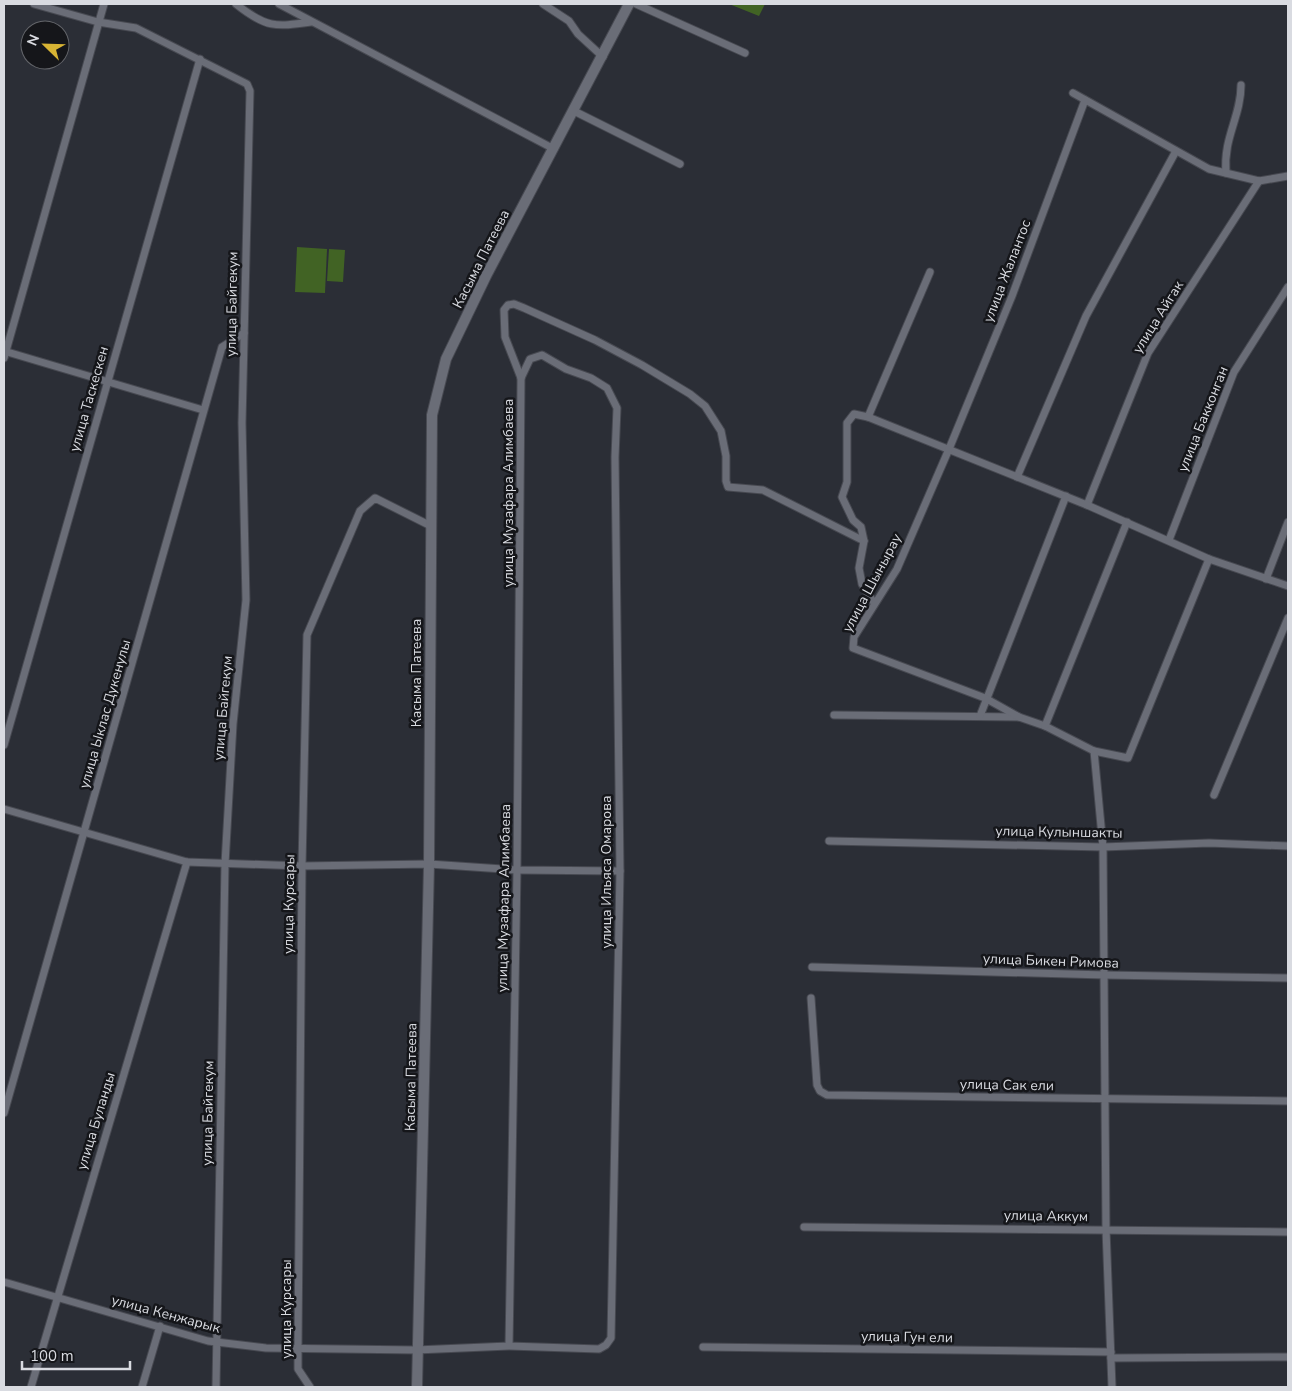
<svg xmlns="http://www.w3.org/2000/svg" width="1292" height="1391" viewBox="0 0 1292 1391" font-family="'Nunito Sans',sans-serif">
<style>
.green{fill:#416324}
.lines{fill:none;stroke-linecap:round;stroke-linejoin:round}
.minor-casing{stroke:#474951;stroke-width:9}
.secondary-casing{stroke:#474951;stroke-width:12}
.minor{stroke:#6a6d77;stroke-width:7}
.secondary{stroke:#6a6d77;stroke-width:10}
.labels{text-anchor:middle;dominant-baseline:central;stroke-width:5;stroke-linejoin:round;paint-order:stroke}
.street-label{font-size:14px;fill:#d9dbe1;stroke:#15161a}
</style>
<rect width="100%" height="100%" fill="#2b2e36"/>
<g class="green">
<polygon points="729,4 765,4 759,16"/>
<polygon points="297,247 327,249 325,293 295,292"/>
<polygon points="329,249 345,250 343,282 327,281"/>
</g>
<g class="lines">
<defs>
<g id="minor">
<polyline points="34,4 98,22 136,28 247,84 250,91 242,423 246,600 233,724 225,864 216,1387"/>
<path d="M236 4C266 28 275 27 311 22"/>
<polyline points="279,4 554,149"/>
<polyline points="543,4 569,21 578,34 603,57"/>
<polyline points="636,4 745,53"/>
<polyline points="1073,93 1209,169 1259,181 1288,176"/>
<polyline points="574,111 680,164"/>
<path d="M1226 173C1223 137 1241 117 1241 85"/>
<polyline points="4,351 203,410"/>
<polyline points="4,358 104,4"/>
<polyline points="521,378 505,337 504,310 508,305 514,304 524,308 595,340 642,365 690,394 705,406 721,431 726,456 726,481 728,487 763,490 864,541"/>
<polyline points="868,417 930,272"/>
<polyline points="1017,477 1086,316 1176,151"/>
<polyline points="1087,505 1148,353 1259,181"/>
<polyline points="1169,540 1234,372 1288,287"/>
<polyline points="1266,579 1288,522"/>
<polyline points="874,603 862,584 859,568 864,541 861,527 853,520 842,497 847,482 847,423 854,414 868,417 1087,505 1209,559 1288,586"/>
<polyline points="834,715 1019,717 1045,726 1094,751 1128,758 1209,559"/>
<polyline points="980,716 1066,496"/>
<polyline points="1019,717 985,698 853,648 854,637 897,569 949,449 1012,296 1085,100"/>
<polyline points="1045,726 1127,522"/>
<polyline points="4,745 200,59"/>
<polyline points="1094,751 1103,847 1106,1229 1112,1387"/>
<polyline points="1214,795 1288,618"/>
<polyline points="4,809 187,862 302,866 429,864 517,870 620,871"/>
<polyline points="829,841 1103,847 1209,843 1288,846"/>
<polyline points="812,967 1105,975 1288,978"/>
<polyline points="811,998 817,1085 820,1091 827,1095 1288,1101"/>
<polyline points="4,1113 222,347 244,333"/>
<polyline points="804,1227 1288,1232"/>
<polyline points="4,1282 208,1341 266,1348 416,1350 509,1346 517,870 521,378 530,359 542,355 566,369 591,378 607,388 617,408 615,457 620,871 611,1338 606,1345 599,1349 509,1346"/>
<polyline points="703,1347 1111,1352"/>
<polyline points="1111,1358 1288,1357"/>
<polyline points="31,1387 187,862"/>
<polyline points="142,1387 160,1326"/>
<polyline points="310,1387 298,1369 298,1348 302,866 307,635 360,511 375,498 431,526"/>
</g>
<polyline id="secondary" points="417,1387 429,864 432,415 446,359 486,276 629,4"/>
</defs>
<use href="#minor" class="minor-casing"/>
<use href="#secondary" class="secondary-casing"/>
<use href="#minor" class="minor"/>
<use href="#secondary" class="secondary"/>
</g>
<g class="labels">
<g class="street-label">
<text transform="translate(481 259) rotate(-63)">Касыма Патеева</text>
<text transform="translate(1007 271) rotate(-69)">улица Жалантос</text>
<text transform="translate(232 304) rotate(-89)">улица Байгекум</text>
<text transform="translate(1158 317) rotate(-58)">улица Айгак</text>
<text transform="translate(89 399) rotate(-74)">улица Таскескен</text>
<text transform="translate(1203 419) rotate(-68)">улица Бакконган</text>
<text transform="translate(508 493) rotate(-90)">улица Музафара Алимбаева</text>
<text transform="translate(872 583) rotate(-62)">улица Шынырау</text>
<text transform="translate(416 673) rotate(-90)">Касыма Патеева</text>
<text transform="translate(223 708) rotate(-85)">улица Байгекум</text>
<text transform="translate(105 714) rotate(-74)">улица Ыклас Дукенулы</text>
<text transform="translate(1059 832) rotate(1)">улица Кулыншакты</text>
<text transform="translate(606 872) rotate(-90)">улица Ильяса Омарова</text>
<text transform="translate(504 898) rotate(-89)">улица Музафара Алимбаева</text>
<text transform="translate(289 904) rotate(-89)">улица Курсары</text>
<text transform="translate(1051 961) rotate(2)">улица Бикен Римова</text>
<text transform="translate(411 1077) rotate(-89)">Касыма Патеева</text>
<text transform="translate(1007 1085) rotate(1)">улица Сак ели</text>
<text transform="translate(208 1113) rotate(-89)">улица Байгекум</text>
<text transform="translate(96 1121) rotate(-73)">улица Буланды</text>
<text transform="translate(1046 1216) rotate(1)">улица Аккум</text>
<text transform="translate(286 1309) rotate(-90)">улица Курсары</text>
<text transform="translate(166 1314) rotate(15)">улица Кенжарык</text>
<text transform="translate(907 1337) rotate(1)">улица Гун ели</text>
</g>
</g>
<rect width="1292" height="1391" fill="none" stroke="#d9dbe1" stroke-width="10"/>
<g transform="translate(45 45) rotate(293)"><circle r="24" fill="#15161a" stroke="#63656a"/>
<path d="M0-4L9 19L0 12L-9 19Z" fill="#d8b434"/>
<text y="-8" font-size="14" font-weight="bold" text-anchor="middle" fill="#d9dbe1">N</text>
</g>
<path d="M22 1361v8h108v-8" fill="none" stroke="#d9dbe1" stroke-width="2.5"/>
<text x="30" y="1361" font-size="15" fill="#d9dbe1" stroke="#15161a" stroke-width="4" paint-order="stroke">100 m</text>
</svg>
